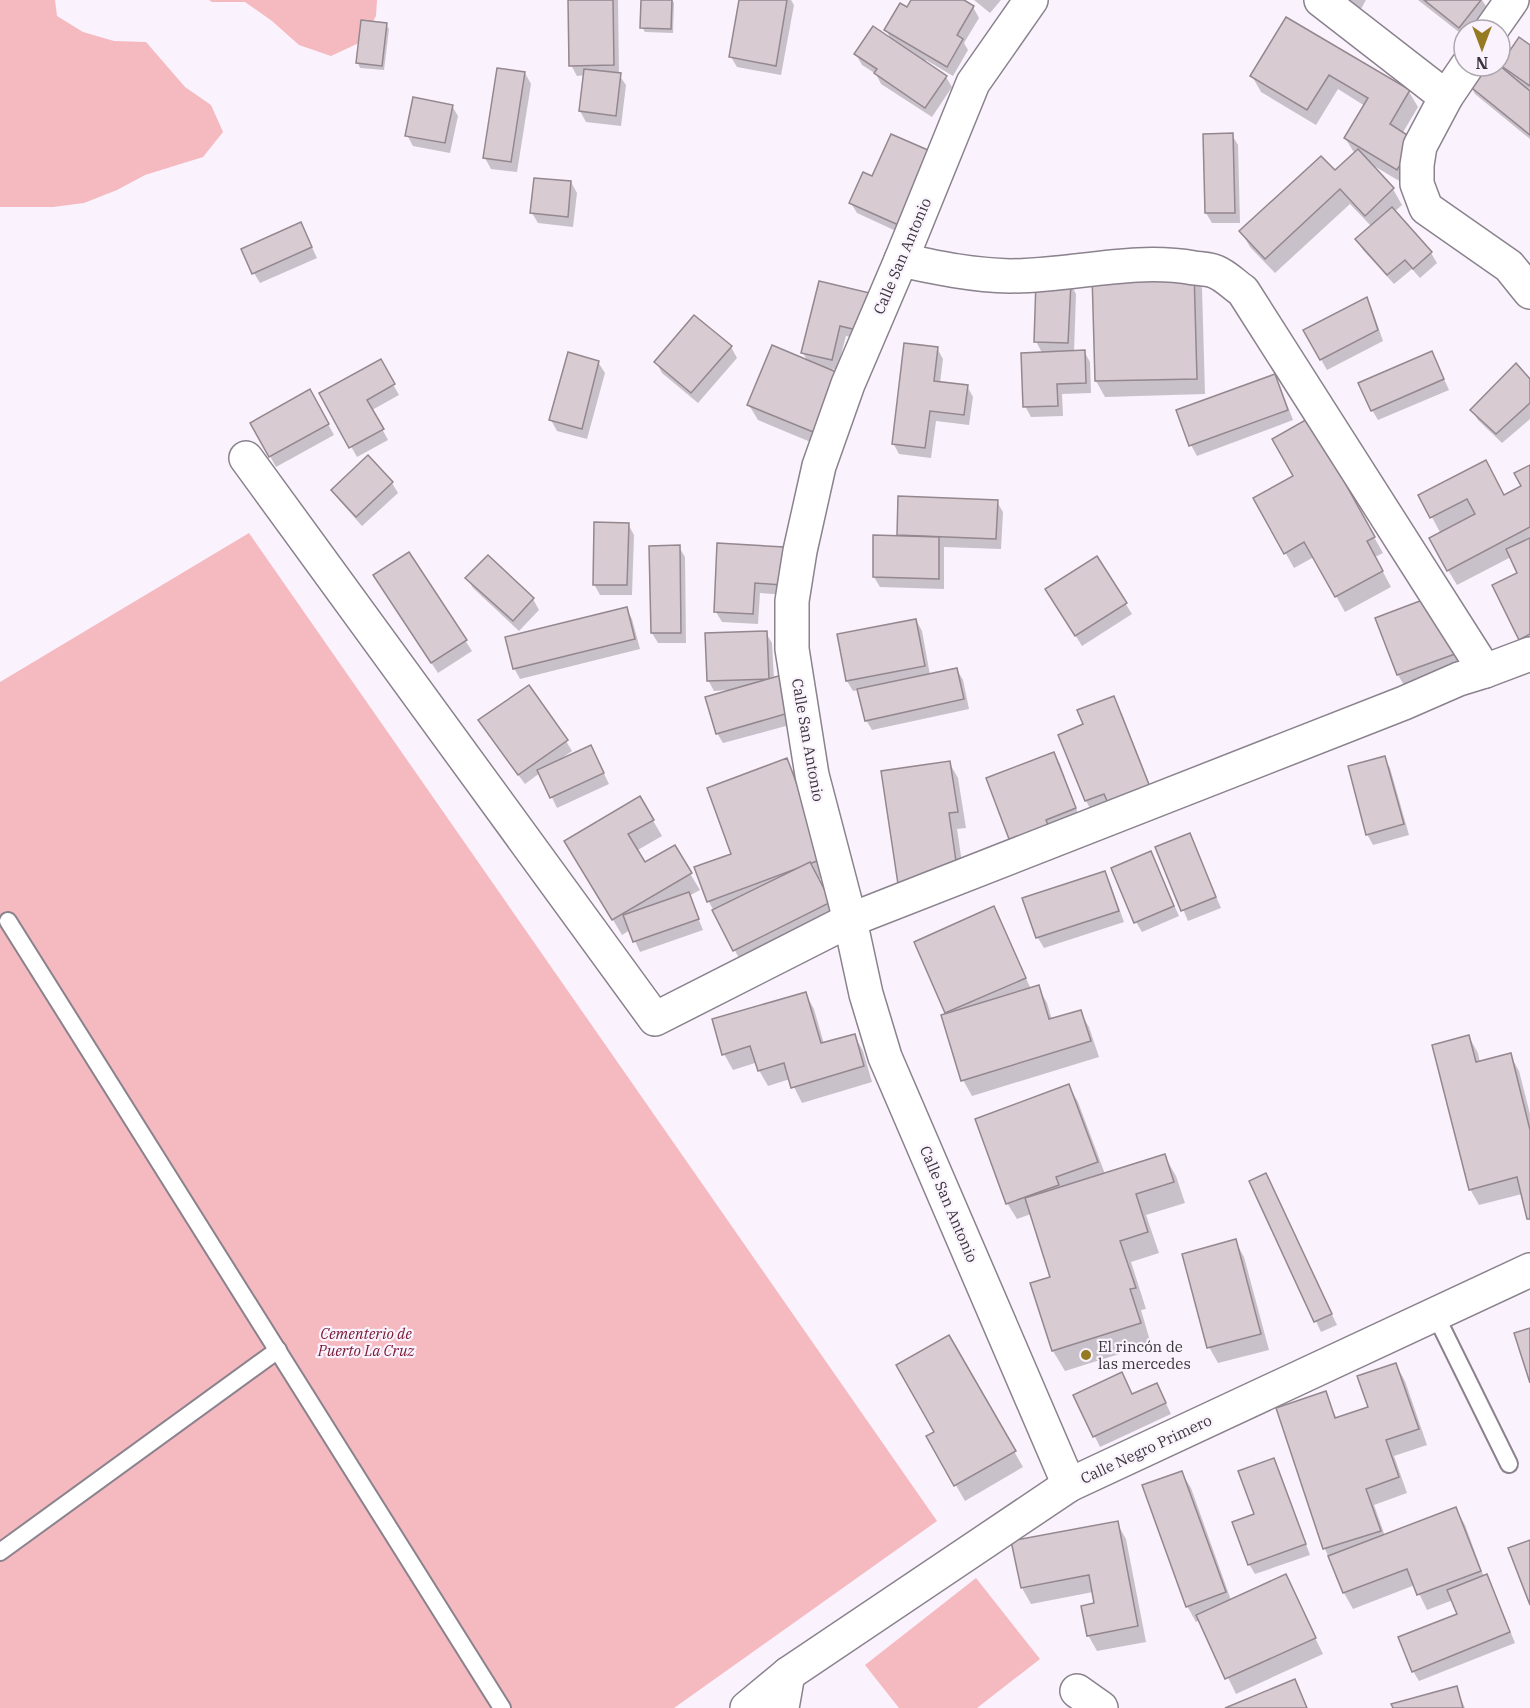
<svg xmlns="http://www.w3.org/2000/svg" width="1530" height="1708" viewBox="0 0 1530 1708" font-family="'IBM Plex Serif',serif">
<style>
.green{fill:#f5b9c0}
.shadow{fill:#0003}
.building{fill:#d8cbd2;stroke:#94878e;stroke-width:1.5}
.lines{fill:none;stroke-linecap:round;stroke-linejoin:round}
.service-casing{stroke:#8a828d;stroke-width:20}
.minor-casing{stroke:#8a828d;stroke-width:36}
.service{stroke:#fff;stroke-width:16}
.minor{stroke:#fff;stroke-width:33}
.poi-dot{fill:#967a22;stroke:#faf2fd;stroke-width:2}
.labels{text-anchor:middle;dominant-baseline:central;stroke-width:4.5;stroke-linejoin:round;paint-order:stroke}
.street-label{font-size:15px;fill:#39353a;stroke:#faf2fd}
.park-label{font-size:15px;font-style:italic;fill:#771831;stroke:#faf2fd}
.poi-label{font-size:15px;fill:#39353a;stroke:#faf2fd;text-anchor:start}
</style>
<rect width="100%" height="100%" fill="#faf2fd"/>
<g class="green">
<polygon points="0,0 55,0 57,16 83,32 114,41 146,42 185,87 211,105 223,132 203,157 145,175 117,190 84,203 53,207 0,207"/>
<polygon points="209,0 377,0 376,16 361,42 331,56 299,45 272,21 245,2 212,2"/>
<polygon points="249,533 937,1521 674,1708 0,1708 0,682"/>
<polygon points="976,1578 1040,1659 977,1708 899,1708 865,1665"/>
</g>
<g class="shadow">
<polygon points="569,0 618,0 619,75 626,85 621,126 586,122 580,111 585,75 577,76 571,65"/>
<polygon points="643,0 672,0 674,3 673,33 645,32 642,27"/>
<polygon points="741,0 791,0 794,5 781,75 737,67 731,57"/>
<polygon points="913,0 961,0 973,7 979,18 964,43 968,50 953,76 926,60 925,63 946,77 952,87 932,117 881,84 876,74 862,65 856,54 892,41 886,30 907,9"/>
<polygon points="974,0 1001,0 990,13"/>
<polygon points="1348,0 1366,0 1361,9"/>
<polygon points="1418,0 1482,0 1488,9 1471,30 1464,30 1464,36"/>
<polygon points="1286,19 1409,92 1418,107 1402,134 1406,185 1369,163 1393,189 1402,205 1394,212 1431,253 1437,263 1420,278 1412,269 1394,284 1363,250 1357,240 1372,227 1350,204 1275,273 1250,247 1241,231 1335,172 1355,154 1345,138 1365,106 1338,89 1316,125 1261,92 1252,76"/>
<polygon points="386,24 389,29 384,70 360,68 358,63"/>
<polygon points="1530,47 1530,139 1475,94 1469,84 1484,66 1498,66 1506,73 1501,64"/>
<polygon points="525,73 531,84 517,172 491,169 485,158"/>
<polygon points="452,106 458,116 450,153 413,146 407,135"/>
<polygon points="1232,135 1238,145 1240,223 1212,223 1206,213"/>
<polygon points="864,174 909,237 857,213 851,203"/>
<polygon points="571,182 577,193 573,227 538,223 532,213"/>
<polygon points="301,224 317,258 260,283 254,273"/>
<polygon points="1193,273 1202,288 1205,394 1105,397 1096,381 1093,275"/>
<polygon points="820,282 870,341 846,336 837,370 826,368 832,451 758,420 749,405 808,362 803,353"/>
<polygon points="1070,283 1076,294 1074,352 1084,351 1090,362 1091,393 1062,394 1063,416 1031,417 1025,406 1042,353 1036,341"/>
<polygon points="1367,298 1372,309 1383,341 1327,370 1305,331"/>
<polygon points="731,347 737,358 698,403 662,373 656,362"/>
<polygon points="937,348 943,359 940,383 967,386 973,397 969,425 936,421 931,458 899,454 893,443"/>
<polygon points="1432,353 1449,390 1378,420 1372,410"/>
<polygon points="380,361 399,395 372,410 388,440 357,457 321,393"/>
<polygon points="598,362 605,373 587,439 557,431 551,420"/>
<polygon points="1274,375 1280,386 1293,420 1197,456 1191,445"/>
<polygon points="1530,381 1530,419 1502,443 1478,420 1472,410"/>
<polygon points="310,391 334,435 276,467 252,424"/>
<polygon points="1308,420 1383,553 1375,557 1391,587 1345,612 1314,557 1294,568 1255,499 1295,477"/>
<polygon points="368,457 392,483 398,493 362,526 339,500 333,490"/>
<polygon points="1530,467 1530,647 1526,649 1520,639 1519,573 1511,557 1457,585 1448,570 1441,534 1420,495 1504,496 1523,487"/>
<polygon points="900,498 997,502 1003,512 1001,549 944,547 944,589 880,587 874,577 898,538"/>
<polygon points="628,524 634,535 632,595 600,595 594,584"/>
<polygon points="679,547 685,557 686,643 658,643 652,633"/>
<polygon points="783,548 788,595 760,593 758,624 722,622 716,612"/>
<polygon points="409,554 472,651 438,673 381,586"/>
<polygon points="488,557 533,599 539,610 519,631 473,588 467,578"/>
<polygon points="1097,558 1132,614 1082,646 1053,599"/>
<polygon points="626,608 632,619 640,649 520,679 514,668"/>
<polygon points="1439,608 1459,664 1404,685 1398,675 1377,618"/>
<polygon points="916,620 922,631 930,675 957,670 963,680 969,709 872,730 866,720 859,690 853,691 847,681 838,635"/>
<polygon points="766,633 772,643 774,679 797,723 723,743 717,733 729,690 714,691 708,680"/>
<polygon points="1113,698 1122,714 1157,803 1095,817 1086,801 1060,736 1085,725"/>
<polygon points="486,731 566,741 572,751 562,758 563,759 596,757 609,784 557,808 540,773 525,784"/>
<polygon points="1054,754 1060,764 1080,819 1051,830 988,779"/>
<polygon points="1384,758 1390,768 1409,835 1373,845 1367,834"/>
<polygon points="786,760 795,775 833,874 819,879 836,913 740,960 709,902 696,868 733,854"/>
<polygon points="949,762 958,778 966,828 957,829 966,890 908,899"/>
<polygon points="640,798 662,836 636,851 644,864 674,847 700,890 689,896 703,930 640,952 630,930 622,935 566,841"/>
<polygon points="1189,834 1221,908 1188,921 1157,848"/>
<polygon points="1156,863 1179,916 1142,932 1136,922"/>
<polygon points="1104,872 1110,883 1124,922 1044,948 1038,938 1024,899"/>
<polygon points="993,908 1031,989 1038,987 1047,1003 1052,1020 1080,1012 1089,1027 1099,1057 972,1096 963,1080 948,1015 916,943"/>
<polygon points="805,993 814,1009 824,1044 854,1035 863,1051 872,1082 802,1103 790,1079 768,1086 755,1063 733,1070 724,1054"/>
<polygon points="1469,1037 1478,1053 1480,1063 1510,1055 1519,1071 1530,1114 1530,1221 1522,1194 1479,1205 1470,1189"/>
<polygon points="1069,1086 1078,1102 1105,1174 1164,1155 1176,1176 1185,1203 1146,1215 1159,1253 1131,1262 1146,1309 1141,1310 1151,1344 1065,1371 1053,1351 1032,1284 1052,1278 1031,1214 1017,1219 1007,1203"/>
<polygon points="1251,1182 1305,1258 1337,1325 1321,1332"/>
<polygon points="1235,1241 1244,1257 1269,1350 1218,1363 1209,1347"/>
<polygon points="948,1337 1023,1467 965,1501 928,1437 936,1432"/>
<polygon points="1396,1365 1405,1381 1427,1445 1394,1456 1407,1493 1374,1505 1385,1536 1456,1509 1465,1525 1484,1577 1486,1576 1492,1586 1515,1643 1419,1681 1413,1671 1459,1615 1453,1600 1427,1610 1415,1585 1353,1609 1344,1593 1325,1549 1278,1409 1325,1393 1337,1419 1370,1408"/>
<polygon points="1162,1395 1171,1414 1100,1447 1075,1396"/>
<polygon points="1273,1460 1279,1470 1310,1555 1255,1574 1249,1564 1256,1515"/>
<polygon points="1181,1472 1191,1488 1231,1600 1285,1576 1323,1654 1236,1694 1200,1620 1196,1622 1187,1606"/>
<polygon points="1117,1523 1126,1539 1146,1642 1097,1651 1088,1635 1096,1604 1093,1592 1031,1604 1022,1588 1013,1543"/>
<polygon points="1456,1688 1465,1708 1394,1708"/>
</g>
<g class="building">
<polygon points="568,0 613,0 614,65 569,66"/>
<polygon points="641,0 672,0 671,29 640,28"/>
<polygon points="739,0 787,0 776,66 729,57"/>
<polygon points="911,0 964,0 974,6 957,35 963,39 947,67 884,30 900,3 907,7"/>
<polygon points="1424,0 1481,0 1459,28"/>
<polygon points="1286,17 1410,90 1390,124 1415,140 1397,170 1344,138 1368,98 1329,75 1307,110 1250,76"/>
<polygon points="361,20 387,23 382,66 356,63"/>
<polygon points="873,26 947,76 925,108 874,73 877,69 854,54"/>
<polygon points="1519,37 1530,45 1530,86 1500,65"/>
<polygon points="1482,66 1500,66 1530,91 1530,135 1467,84"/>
<polygon points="497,68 525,72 511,162 483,158"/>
<polygon points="584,69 621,73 616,116 579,111"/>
<polygon points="413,97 453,105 445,143 405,136"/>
<polygon points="1233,133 1235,213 1205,213 1203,134"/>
<polygon points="891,134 937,154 903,227 849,203 863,172 872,176"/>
<polygon points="1358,149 1394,188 1365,216 1340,189 1265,259 1239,231 1321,156 1335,170"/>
<polygon points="534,178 571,181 568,217 530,213"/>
<polygon points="1392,207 1432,252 1413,269 1405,260 1387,275 1355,239"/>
<polygon points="301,222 312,247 252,274 241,249"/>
<polygon points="1194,271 1197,379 1095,381 1092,274"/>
<polygon points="819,281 874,294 865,332 840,326 832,360 801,353"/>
<polygon points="1036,281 1071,282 1068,343 1034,342"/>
<polygon points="1367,297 1378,330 1320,360 1303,330"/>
<polygon points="694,315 732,346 691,393 654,362"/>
<polygon points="904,343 938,347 934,381 968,385 964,415 930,411 925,448 892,444"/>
<polygon points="772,345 848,377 823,436 747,405"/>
<polygon points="1085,350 1086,383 1057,384 1058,406 1023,407 1021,353"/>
<polygon points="1432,351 1444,379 1371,411 1358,383"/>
<polygon points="568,352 599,361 582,429 549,420"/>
<polygon points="381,359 395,384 367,400 384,429 349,448 319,393"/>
<polygon points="1516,363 1530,379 1530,403 1496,434 1470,410"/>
<polygon points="1275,374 1288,410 1189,446 1176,410"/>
<polygon points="310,389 329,424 269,457 250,423"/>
<polygon points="1309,418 1375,537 1367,541 1383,571 1335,597 1304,542 1284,554 1253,498 1293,476 1272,439"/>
<polygon points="368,455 393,482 356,517 331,490"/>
<polygon points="1486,460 1504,495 1521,486 1514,473 1530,465 1530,527 1447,571 1429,538 1475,514 1467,499 1430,518 1418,495"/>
<polygon points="898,496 998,500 996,539 897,535"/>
<polygon points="594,522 629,523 627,585 593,585"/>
<polygon points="873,535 939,537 939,579 873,577"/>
<polygon points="1530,538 1530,634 1519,640 1492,585 1517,573 1506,549"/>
<polygon points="717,543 784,547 782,585 755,583 753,614 714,612"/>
<polygon points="680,545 681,633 651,633 649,546"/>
<polygon points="409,552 467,640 431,663 373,575"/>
<polygon points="488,555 534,598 513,621 465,578"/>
<polygon points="1097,556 1127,603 1075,636 1045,589"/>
<polygon points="1433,596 1455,654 1397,675 1375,618"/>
<polygon points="627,607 635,639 513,669 505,637"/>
<polygon points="916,619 925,666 846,681 837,634"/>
<polygon points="767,631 769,679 707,681 705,633"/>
<polygon points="957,668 964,699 865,721 857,689"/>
<polygon points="782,675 792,712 716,734 705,697"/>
<polygon points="529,685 568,740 518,775 478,720"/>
<polygon points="1114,696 1150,787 1108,803 1104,794 1085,801 1058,735 1083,724 1077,710"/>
<polygon points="591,745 604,773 550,798 537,770"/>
<polygon points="1054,752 1076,808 1046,820 1051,832 1012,847 986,778"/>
<polygon points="1385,756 1404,824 1366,835 1348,766"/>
<polygon points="787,758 825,858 707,902 694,867 731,854 707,788"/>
<polygon points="950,761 958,812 949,813 958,875 898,884 881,771"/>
<polygon points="640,796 654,820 628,834 645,862 675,845 692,873 612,920 564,841"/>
<polygon points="1190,833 1216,897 1181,911 1155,847"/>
<polygon points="1151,851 1174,906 1134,923 1111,868"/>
<polygon points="810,862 831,902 733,951 712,910"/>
<polygon points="1105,871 1119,911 1036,938 1022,898"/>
<polygon points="689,892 699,919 633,942 623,915"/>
<polygon points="994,906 1026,978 945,1013 914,942"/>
<polygon points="1039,985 1049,1019 1081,1010 1091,1041 961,1081 941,1015"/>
<polygon points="806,992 821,1043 855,1034 864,1066 791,1088 784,1063 758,1071 750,1046 722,1055 712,1019"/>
<polygon points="1469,1035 1476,1062 1511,1053 1530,1130 1530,1219 1527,1219 1517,1177 1469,1190 1432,1045"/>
<polygon points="1069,1084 1098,1162 1056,1177 1059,1185 1006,1204 975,1119"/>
<polygon points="1165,1154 1174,1182 1136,1194 1148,1232 1120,1241 1136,1288 1130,1289 1141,1323 1052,1351 1030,1283 1050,1277 1025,1198"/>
<polygon points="1266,1173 1332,1314 1314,1322 1249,1181"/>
<polygon points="1236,1239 1261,1334 1207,1348 1182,1254"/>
<polygon points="1530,1328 1530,1383 1514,1333"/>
<polygon points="949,1335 1016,1451 954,1486 926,1436 934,1432 896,1365"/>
<polygon points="1396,1363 1419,1429 1386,1440 1399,1477 1366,1489 1381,1531 1323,1549 1276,1408 1326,1391 1335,1418 1368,1407 1357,1376"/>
<polygon points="1122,1372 1132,1394 1157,1383 1166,1403 1093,1437 1073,1395"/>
<polygon points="1274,1458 1306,1544 1248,1565 1232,1522 1254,1514 1238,1471"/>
<polygon points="1182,1471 1226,1592 1186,1607 1142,1485"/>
<polygon points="1456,1507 1481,1571 1417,1595 1407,1569 1343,1593 1328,1556"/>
<polygon points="1118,1521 1138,1626 1087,1636 1081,1606 1094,1603 1089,1575 1021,1588 1011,1541"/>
<polygon points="1530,1540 1530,1605 1508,1548"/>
<polygon points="1286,1574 1316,1638 1225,1679 1196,1615"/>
<polygon points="1487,1574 1510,1632 1412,1672 1398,1637 1457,1614 1447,1590"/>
<polygon points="1295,1679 1307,1708 1225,1708"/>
<polygon points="1457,1686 1463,1708 1393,1708 1391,1704"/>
</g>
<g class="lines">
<defs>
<g id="service">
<polyline points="8,921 502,1708"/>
<polyline points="1435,1314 1509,1464"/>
<polyline points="0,1552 278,1350"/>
</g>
<g id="minor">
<polyline points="1031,0 973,83 901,260 848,384 819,466 800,551 792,601 792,649 812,775 850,920 866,994 885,1057 1069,1485"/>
<polyline points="1321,0 1446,97"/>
<polyline points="1491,30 1512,0"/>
<polyline points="1467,66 1446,97 1420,146 1417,165 1417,184 1426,208 1509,266 1530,292"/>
<path d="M901 260C939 268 971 275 1010 276 1071 276 1133 257 1194 268 1201 269 1210 269 1216 272 1226 276 1234 285 1243 291L1485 671"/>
<polyline points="246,458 655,1019 850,920 1404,703 1459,679 1485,671 1530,654"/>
<polyline points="1077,1691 1101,1708"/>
<polyline points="747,1708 788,1674"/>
<polyline points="782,1708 788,1674 1069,1485 1530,1270"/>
</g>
</defs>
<use href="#service" class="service-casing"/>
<use href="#minor" class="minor-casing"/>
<use href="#service" class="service"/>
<use href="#minor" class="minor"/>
</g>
<circle class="poi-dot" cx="1086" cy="1355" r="6"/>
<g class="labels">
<g class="street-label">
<text transform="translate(902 256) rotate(-67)">Calle San Antonio</text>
<text transform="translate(808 740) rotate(80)">Calle San Antonio</text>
<text transform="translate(949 1204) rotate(67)">Calle San Antonio</text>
<text transform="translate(1146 1449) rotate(-25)">Calle Negro Primero</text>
</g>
<g class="park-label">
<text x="366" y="1333">Cementerio de<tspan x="366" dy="17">Puerto La Cruz</tspan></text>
</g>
<g class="poi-label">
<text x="1098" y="1346">El rincón de<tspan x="1098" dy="17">las mercedes</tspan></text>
</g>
</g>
<g transform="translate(1482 48) rotate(180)"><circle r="28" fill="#faf2fd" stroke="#ada6af" stroke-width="1.5"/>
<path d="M0-4.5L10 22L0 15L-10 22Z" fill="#967a22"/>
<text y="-9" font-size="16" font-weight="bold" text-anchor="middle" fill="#39353a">N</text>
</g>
</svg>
